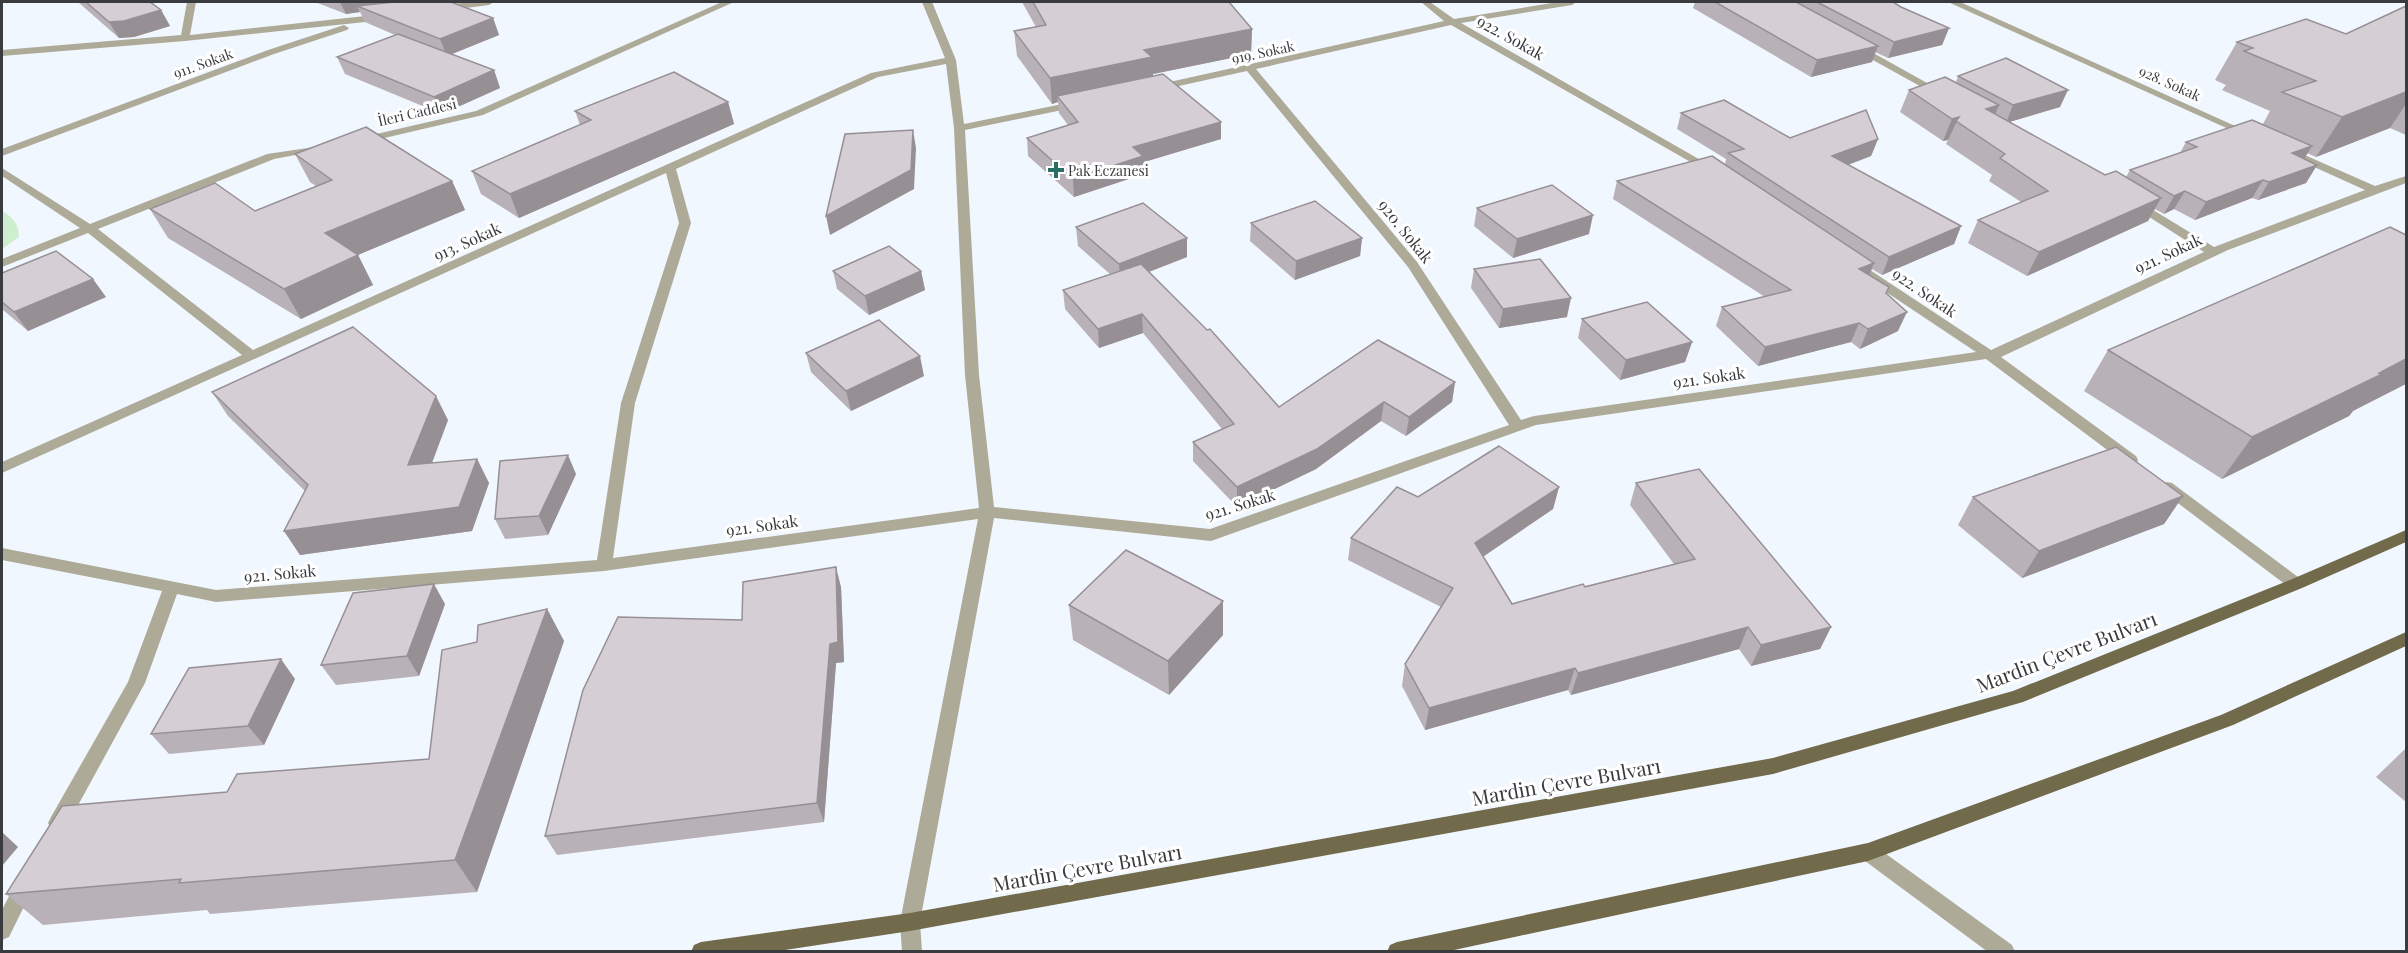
<svg xmlns="http://www.w3.org/2000/svg" width="2408" height="953" viewBox="0 0 2408 953" font-family="'Playfair Display',serif">
<style>
.green{fill:#cfeecf}
.lines{fill:none;stroke-linecap:round;stroke-linejoin:round}
.minor{fill:#adaa98;fill-rule:evenodd}
.major{fill:#716a4b;fill-rule:evenodd}
.wall{fill:#b8b1b7}
.shaded-wall{fill:#969095}
.building{fill:#d6ced5;stroke:#969095;stroke-width:1.5}
.poi-dot{fill:#276e65;stroke:#fff;stroke-width:2}
.labels{text-anchor:middle;dominant-baseline:central;stroke-width:6;stroke-linejoin:round;paint-order:stroke}
.far-street-label{font-size:14px;fill:#393b3e;stroke:#fff}
.far-poi-label{font-size:14px;fill:#393b3e;stroke:#fff;text-anchor:start}
.street-label{font-size:16px;fill:#393b3e;stroke:#fff}
.near-street-label{font-size:20px;fill:#393b3e;stroke:#fff}
</style>
<rect width="100%" height="100%" fill="#f1f7ff"/>
<path class="green" d="M2 211C13 217 19 224 19 237L2 249Z"/>
<g class="lines">
<g class="minor">
<polygon points="187,2 196,2 190,35 384,14 389,17 384,20 185,41 2,56 2,50 181,35"/>
<polygon points="472,2 494,2 489,5 443,11 438,8 443,5"/>
<polygon points="722,2 734,2 483,115 363,143 358,140 359,138 476,111"/>
<path d="M922 2H932L956 60 964 124 1077 101 1082 104 1077 107 965 130 979 375 994 507 1210 529 1509 425 1408 267 1247 71 1156 91 1151 88 1156 85 1444 21 1421 2H1430L1454 19 1558 2H1576L1572 5 1461 23 1718 170 1712 173 1708 172 1451 25 1256 69 1417 262 1521 420 1534 416 1976 352 1850 268 1848 265 1850 262H1858L1991 350 2204 252 2132 206V202H2140L2214 247 2365 190 2283 153V149H2291L2375 186 2406 176V183L2228 250 2001 357 2136 456 2138 460 2136 464H2126L1986 359 1536 425 1211 541 994 518 920 922 922 952H902L900 922 978 519 604 571 216 602 177 594 145 683 65 829 58 831 51 829 48 823 51 817 128 682 162 591 2 560V548L216 590 597 560 621 403 679 223 666 173 2 473V462L242 355 88 233 2 267V259L80 228 2 176V168L90 224 267 154 328 145V149L274 159 98 229 253 350 871 73 945 58ZM946 64 954 128 965 375 979 508 613 558 635 403 691 223 676 169 878 77Z"/>
<polygon points="1948,2 1960,2 2253,134 2248,137 2244,136"/>
<polygon points="344,25 349,28 347,30 274,54 2,156 2,149 268,50"/>
<polygon points="1853,45 1859,45 1945,93 1936,95 1853,49"/>
<polygon points="2167,482 2172,483 2302,580 2304,584 2302,588 2290,588 2162,491 2159,487"/>
<polygon points="1868,843 1875,846 2012,945 2015,952 1988,952 1861,858 1858,852 1861,846"/>
<polygon points="25,875 32,878 35,884 9,937 2,940 2,910 18,878"/>
</g>
<g class="major">
<polygon points="2406,530 2406,542 2302,588 2023,702 1773,774 910,931 772,952 691,952 694,945 701,942 910,913 1773,758 2013,691 2290,580"/>
<polygon points="2406,632 2406,646 2233,725 1868,861 1445,952 1387,952 1390,945 1397,942 1868,843 2221,715"/>
</g>
</g>
<g class="wall">
<polygon points="78,2 150,2 161,10 170,26 134,37 119,38"/>
<polygon points="315,2 451,2 493,18 499,35 452,54 494,70 500,88 442,114 345,74 337,57 395,35 365,22 360,12 346,14"/>
<polygon points="1022,2 1229,2 1252,29 1251,54 1153,74 1153,76 1221,139 1144,162 1144,174 1074,197 1028,156 1027,138 1068,125 1059,113 1058,102 1052,104 1017,56 1014,31 1036,27"/>
<polygon points="1695,2 1893,2 1901,7 1949,28 1942,45 1888,58 1875,52 1872,62 1811,77 1693,8"/>
<polygon points="2406,6 2406,135 2390,128 2316,157 2307,153 2304,159 2317,165 2306,183 2258,200 2252,198 2195,220 2174,209 2164,214 2155,209 2148,221 2027,276 1968,243 1978,220 2021,202 1989,181 1992,175 1946,144 1948,140 1943,141 1900,112 1909,90 1956,82 1958,76 2060,107 2009,122 2105,175 2126,177 2130,170 2180,153 2186,142 2263,124 2270,111 2222,90 2226,85 2215,80 2237,42 2346,34"/>
<polygon points="728,102 734,124 519,218 481,194 472,171 580,125 575,111"/>
<polygon points="1681,113 1790,138 1878,139 1871,156 1848,165 1961,226 1954,244 1882,275 1872,269 1869,275 1889,287 1887,293 1898,331 1860,349 1851,342 1758,366 1716,326 1722,307 1765,297 1613,199 1617,181 1725,165 1726,159 1677,129"/>
<polygon points="295,154 452,181 465,210 358,255 373,285 301,319 168,238 150,209 255,211 316,186 310,182"/>
<polygon points="1477,208 1589,234 1513,258 1474,226"/>
<polygon points="1251,223 1362,238 1360,256 1295,280 1250,241"/>
<polygon points="1076,227 1187,238 1187,257 1149,272 1279,407 1455,382 1452,402 1406,436 1381,421 1316,469 1237,507 1193,461 1193,442 1222,429 1143,333 1099,348 1065,309 1063,290 1110,274 1078,246"/>
<polygon points="1474,269 1567,317 1499,328 1471,288"/>
<polygon points="833,271 921,271 925,290 869,315 837,289"/>
<polygon points="2,273 106,297 28,331 2,309"/>
<polygon points="1582,319 1692,342 1685,362 1620,380 1578,338"/>
<polygon points="2108,350 2353,411 2349,416 2222,479 2084,391"/>
<polygon points="806,353 924,376 851,411 811,372"/>
<polygon points="212,392 448,420 432,463 477,459 489,483 472,531 300,555 284,531 305,491 228,416"/>
<polygon points="576,474 548,535 505,539 495,519"/>
<polygon points="1636,483 1831,627 1820,649 1751,666 1739,649 1571,695 1568,690 1425,730 1402,686 1405,664 1441,607 1348,560 1351,538 1418,497 1559,487 1553,509 1483,556 1512,604 1674,564 1630,505"/>
<polygon points="2183,496 2164,524 2022,578 1958,525 1973,497"/>
<polygon points="841,587 844,662 836,663 824,822 557,855 545,836 742,620"/>
<polygon points="1223,601 1223,635 1169,695 1073,640 1069,605"/>
<polygon points="445,604 419,676 336,685 321,665"/>
<polygon points="547,609 564,641 477,892 210,914 207,910 43,925 6,894 227,792 429,759 477,642"/>
<polygon points="295,679 264,745 169,754 151,734"/>
<polygon points="2406,749 2406,802 2376,777 2404,750"/>
</g>
<g class="shaded-wall">
<polygon points="340,2 424,2 357,6 360,12 346,14"/>
<polygon points="1537,2 1554,2 1537,3"/>
<polygon points="161,10 170,26 134,37 119,38 109,22"/>
<polygon points="493,18 499,35 447,56 440,39"/>
<polygon points="1949,28 1942,45 1888,58 1894,42"/>
<polygon points="1252,29 1251,54 1153,74 1153,83 1057,96 1058,102 1052,104 1050,78 1144,50"/>
<polygon points="1878,46 1872,62 1811,77 1817,60"/>
<polygon points="494,70 500,88 442,114 434,97"/>
<polygon points="2068,90 2060,107 2006,123 2013,105"/>
<polygon points="2406,92 2406,104 2390,128 2316,157 2342,117"/>
<polygon points="728,102 734,124 519,218 510,194"/>
<polygon points="1999,105 1990,127 1986,109"/>
<polygon points="1959,117 1948,140 1943,141 1952,119"/>
<polygon points="1221,122 1221,139 1144,162 1144,174 1074,197 1073,179 1133,147"/>
<polygon points="913,130 916,148 914,189 830,235 826,216"/>
<polygon points="1878,139 1871,156 1826,173 1832,156"/>
<polygon points="2312,146 2301,164 2292,153"/>
<polygon points="2317,165 2306,183 2258,200 2269,182"/>
<polygon points="2263,180 2252,198 2195,220 2206,202"/>
<polygon points="452,181 465,210 341,262 325,233"/>
<polygon points="2185,191 2174,209 2164,214 2174,196"/>
<polygon points="2161,198 2148,221 2027,276 2039,252"/>
<polygon points="1593,215 1589,234 1513,258 1517,239"/>
<polygon points="1961,226 1954,244 1882,275 1889,257"/>
<polygon points="1187,238 1187,257 1120,283 1119,264"/>
<polygon points="1362,238 1360,256 1295,280 1296,261"/>
<polygon points="358,255 373,285 301,319 284,289"/>
<polygon points="1874,263 1867,281 1859,269"/>
<polygon points="921,271 925,290 869,315 865,296"/>
<polygon points="93,279 106,297 28,331 14,312"/>
<polygon points="1571,298 1567,317 1499,328 1503,309"/>
<polygon points="1907,312 1898,331 1860,349 1868,329"/>
<polygon points="1142,314 1143,333 1099,348 1098,329"/>
<polygon points="1859,323 1851,342 1758,366 1765,347"/>
<polygon points="1692,342 1685,362 1620,380 1626,360"/>
<polygon points="920,356 924,376 851,411 846,391"/>
<polygon points="2406,359 2406,384 2353,411 2349,416 2222,479 2252,437"/>
<polygon points="1455,382 1452,402 1406,436 1409,417"/>
<polygon points="436,396 448,420 422,489 408,465"/>
<polygon points="1384,402 1381,421 1316,469 1237,507 1237,487"/>
<polygon points="568,455 576,474 548,535 539,516"/>
<polygon points="477,459 489,483 472,531 300,555 284,531"/>
<polygon points="1559,487 1553,509 1471,565 1475,543"/>
<polygon points="2183,496 2164,524 2022,578 2039,551"/>
<polygon points="836,567 841,587 844,662 836,663 824,822 817,803"/>
<polygon points="434,584 445,604 419,676 407,656"/>
<polygon points="1223,601 1223,635 1169,695 1168,661"/>
<polygon points="547,609 564,641 477,892 455,860"/>
<polygon points="1748,627 1739,649 1571,695 1578,673"/>
<polygon points="1831,627 1820,649 1751,666 1761,645"/>
<polygon points="281,659 295,679 264,745 248,726"/>
<polygon points="1575,668 1568,690 1425,730 1429,708"/>
<polygon points="2,832 18,847 2,866"/>
</g>
<g class="building">
<polygon points="86,2 150,2 161,10 124,21 109,22"/>
<polygon points="394,2 451,2 493,18 440,39 357,6"/>
<polygon points="1033,2 1229,2 1252,29 1144,50 1152,57 1050,78 1014,31 1046,25"/>
<polygon points="1715,2 1796,2 1878,46 1817,60"/>
<polygon points="1817,2 1893,2 1901,7 1949,28 1894,42"/>
<polygon points="2406,6 2406,92 2342,117 2282,92 2316,81 2244,51 2253,48 2237,42 2306,19 2346,34"/>
<polygon points="398,34 494,70 434,97 337,57"/>
<polygon points="2006,58 2068,90 2013,105 1958,76"/>
<polygon points="674,72 728,102 510,194 472,171 591,120 575,111"/>
<polygon points="1163,74 1221,122 1133,147 1143,156 1073,179 1027,138 1078,122 1057,96"/>
<polygon points="1945,77 1999,105 1986,109 2105,175 2116,171 2161,198 2039,252 1978,220 2048,191 2000,158 2005,154 1956,121 1959,117 1952,119 1909,90"/>
<polygon points="1724,100 1790,138 1866,110 1878,139 1832,156 1961,226 1889,257 1728,153 1744,149 1681,113"/>
<polygon points="2252,120 2312,146 2292,153 2317,165 2269,182 2263,180 2206,202 2185,191 2174,196 2130,170 2197,147 2186,142"/>
<polygon points="366,127 452,181 325,233 358,255 284,289 150,209 215,183 255,211 332,180 295,154"/>
<polygon points="913,130 911,170 826,216 845,134"/>
<polygon points="1712,156 1874,263 1859,269 1889,287 1886,293 1907,312 1868,329 1859,323 1765,347 1722,307 1791,290 1617,181"/>
<polygon points="1552,185 1593,215 1517,239 1477,208"/>
<polygon points="1315,201 1362,238 1296,261 1251,223"/>
<polygon points="1143,203 1187,238 1119,264 1076,227"/>
<polygon points="2390,227 2406,235 2406,359 2379,373 2382,374 2252,437 2108,350"/>
<polygon points="889,246 921,271 865,296 833,271"/>
<polygon points="56,251 93,279 14,312 2,302 2,273"/>
<polygon points="1540,259 1571,298 1503,309 1474,269"/>
<polygon points="1141,264 1207,330 1210,329 1279,407 1378,340 1455,382 1409,417 1384,402 1317,449 1237,487 1193,442 1234,424 1142,314 1098,329 1063,290"/>
<polygon points="1647,302 1692,342 1626,360 1582,319"/>
<polygon points="879,320 920,356 846,391 806,353"/>
<polygon points="353,327 436,396 408,465 477,459 459,507 284,531 308,485 212,392"/>
<polygon points="1499,446 1559,487 1475,543 1512,604 1583,584 1585,587 1695,559 1636,483 1699,469 1831,627 1761,645 1748,627 1578,673 1575,668 1429,708 1405,664 1453,588 1351,538 1397,487 1418,497"/>
<polygon points="2116,447 2183,496 2039,551 1973,497"/>
<polygon points="568,455 539,516 495,519 500,461"/>
<polygon points="1126,550 1223,601 1168,661 1069,605"/>
<polygon points="836,567 838,642 830,644 817,803 545,836 583,690 618,617 742,620 743,582"/>
<polygon points="434,584 407,656 321,665 353,593"/>
<polygon points="547,609 455,860 179,883 181,879 6,894 62,806 227,792 237,774 429,759 442,650 477,642 478,625"/>
<polygon points="281,659 248,726 151,734 189,668"/>
</g>
<path class="poi-dot" d="M1053 161h6v6h6v6h-6v6h-6v-6h-6v-6h6z"/>
<g class="labels">
<g class="far-street-label">
<text transform="translate(1263 52) rotate(-12)">919. Sokak</text>
<text transform="translate(203 63) rotate(-20)">911. Sokak</text>
<text transform="translate(2170 83) rotate(24)">928. Sokak</text>
<text transform="translate(417 112) rotate(-13)">İleri Caddesi</text>
</g>
<g class="far-poi-label">
<text x="1068" y="170">Pak Eczanesi</text>
</g>
<g class="street-label">
<text transform="translate(1511 37) rotate(29)">922. Sokak</text>
<text transform="translate(1406 231) rotate(51)">920. Sokak</text>
<text transform="translate(467 241) rotate(-24)">913. Sokak</text>
<text transform="translate(2168 253) rotate(-25)">921. Sokak</text>
<text transform="translate(1925 292) rotate(34)">922. Sokak</text>
<text transform="translate(1709 377) rotate(-8)">921. Sokak</text>
<text transform="translate(1240 504) rotate(-17)">921. Sokak</text>
<text transform="translate(762 525) rotate(-8)">921. Sokak</text>
<text transform="translate(280 573) rotate(-5)">921. Sokak</text>
</g>
<g class="near-street-label">
<text transform="translate(2066 651) rotate(-21)">Mardin Çevre Bulvarı</text>
<text transform="translate(1566 781) rotate(-10)">Mardin Çevre Bulvarı</text>
<text transform="translate(1087 867) rotate(-10)">Mardin Çevre Bulvarı</text>
</g>
</g>
<rect width="2408" height="953" fill="none" stroke="#393b3e" stroke-width="6"/>
</svg>
